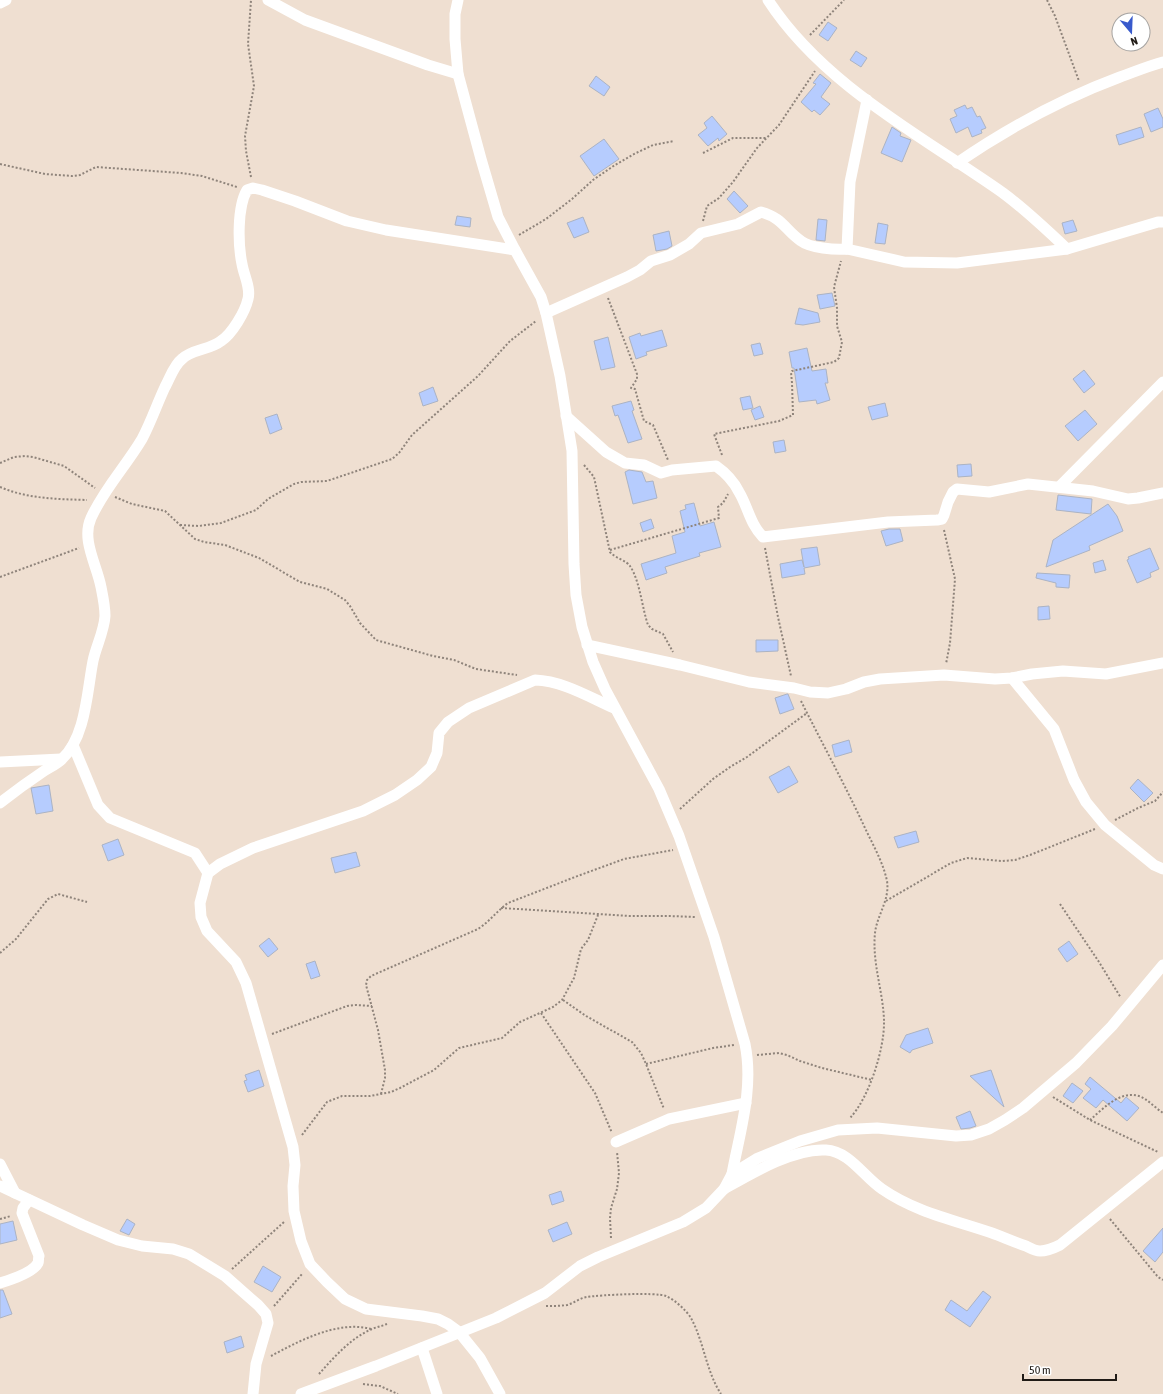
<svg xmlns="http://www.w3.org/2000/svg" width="1163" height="1394" viewBox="0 0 1163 1394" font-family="'Asap Condensed',sans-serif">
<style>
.building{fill:#b6ccfe;stroke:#abb3c4}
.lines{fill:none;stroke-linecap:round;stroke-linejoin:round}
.path{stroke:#8f847b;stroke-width:2;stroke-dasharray:2 2;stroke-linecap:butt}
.minor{stroke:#fff;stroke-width:11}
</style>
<rect width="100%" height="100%" fill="#efdfd1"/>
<g class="building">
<polygon points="828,22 837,28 828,41 819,35"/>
<polygon points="856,51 867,58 861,67 850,60"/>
<polygon points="820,74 831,83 821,97 830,104 820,115 814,110 812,112 801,102 816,84 813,83"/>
<polygon points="596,76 610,87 604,96 589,86"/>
<polygon points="965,105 967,109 972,107 977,117 980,116 986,128 981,130 982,133 972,137 968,127 956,133 950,119 957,116 954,110"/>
<polygon points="1158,108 1163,119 1163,127 1151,132 1144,114"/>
<polygon points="712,116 727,134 719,141 718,138 708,146 698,135 707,128 704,123"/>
<polygon points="892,127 901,133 900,136 911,140 902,162 881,153"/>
<polygon points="1141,127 1144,137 1119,145 1116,135"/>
<polygon points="604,139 619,159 594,176 580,156"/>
<polygon points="734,191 748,206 740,213 727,199"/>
<polygon points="457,216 471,218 470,227 455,225"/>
<polygon points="583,217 589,232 574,238 567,223"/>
<polygon points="818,219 827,220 825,241 816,240"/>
<polygon points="1073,220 1077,231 1065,234 1062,223"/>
<polygon points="878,223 888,225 885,244 875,243"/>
<polygon points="669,231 672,246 667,249 656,251 653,235"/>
<polygon points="832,293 835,306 820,309 817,295"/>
<polygon points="799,308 818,313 820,322 803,325 795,324"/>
<polygon points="662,330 667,346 646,352 647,355 636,359 629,337 640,333 641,336"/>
<polygon points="608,337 615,367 601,370 594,341"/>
<polygon points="760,343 763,354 754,356 751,345"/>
<polygon points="807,348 812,371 826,369 828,383 825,383 830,400 817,404 816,400 799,402 794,368 792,368 789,352"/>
<polygon points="1084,370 1095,384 1084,393 1073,379"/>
<polygon points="433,387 438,401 423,406 419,393"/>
<polygon points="750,396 753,408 743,410 740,398"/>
<polygon points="631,401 634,410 632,411 642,439 628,443 618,415 615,416 612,406"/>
<polygon points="885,403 888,416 872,420 868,407"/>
<polygon points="760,406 764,417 755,420 751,410"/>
<polygon points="1085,410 1097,424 1078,441 1065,426"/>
<polygon points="277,414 282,429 270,434 265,418"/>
<polygon points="784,440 786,451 775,453 773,442"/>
<polygon points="971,464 972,476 958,477 957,465"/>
<polygon points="629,470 642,472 646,482 653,481 657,498 633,504 625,472"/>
<polygon points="1058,495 1092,499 1091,514 1056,510"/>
<polygon points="694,503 700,526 714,522 721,547 699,553 700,556 665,567 667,573 646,580 641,564 676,553 672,536 685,532 680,511 686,509 685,505"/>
<polygon points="1108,504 1117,516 1123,531 1089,546 1090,550 1046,567 1053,540"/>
<polygon points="651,519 654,528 643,532 640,523"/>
<polygon points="889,529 900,529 903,541 886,546 881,531"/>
<polygon points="817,547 820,565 804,568 805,574 782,578 780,564 802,560 804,567 801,549"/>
<polygon points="1150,548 1159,569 1150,573 1151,577 1137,583 1127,560 1129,559 1128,557"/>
<polygon points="1103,560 1106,570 1095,573 1093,563"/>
<polygon points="1037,573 1070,575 1069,588 1056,587 1056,583 1036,578"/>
<polygon points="1049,606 1050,619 1038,620 1038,607"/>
<polygon points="756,640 778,640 778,651 756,652"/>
<polygon points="787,694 788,694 794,709 780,714 775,698"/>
<polygon points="849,740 852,752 835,757 832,745"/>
<polygon points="789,766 798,782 778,793 769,777"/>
<polygon points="1138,779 1153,793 1144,802 1130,788"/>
<polygon points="49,785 53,811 36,814 31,788"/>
<polygon points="916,831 919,842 898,848 894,837"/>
<polygon points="118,839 124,855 108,861 102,845"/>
<polygon points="356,852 360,866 335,873 331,858"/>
<polygon points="269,938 278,949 268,957 259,946"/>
<polygon points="1069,941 1078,954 1067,962 1058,949"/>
<polygon points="315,961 320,976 311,979 306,964"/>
<polygon points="928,1028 933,1043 912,1050 910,1053 900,1047 906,1035"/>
<polygon points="259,1070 264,1086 248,1092 244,1081 247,1080 245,1075"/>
<polygon points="991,1070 1004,1107 970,1076"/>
<polygon points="1090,1077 1121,1103 1126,1097 1139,1108 1127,1121 1103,1100 1096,1108 1083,1098 1091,1089 1085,1084"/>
<polygon points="1072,1083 1083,1091 1073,1103 1063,1096"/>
<polygon points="970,1111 976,1126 970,1128 961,1129 956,1117"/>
<polygon points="561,1191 564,1201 552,1205 549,1195"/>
<polygon points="127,1219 135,1224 129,1235 120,1231"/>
<polygon points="13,1221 17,1240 0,1244 0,1224"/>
<polygon points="567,1222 572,1234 553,1242 548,1230"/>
<polygon points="1163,1228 1163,1252 1155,1262 1143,1251"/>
<polygon points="263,1266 281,1277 272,1292 254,1282"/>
<polygon points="0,1290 3,1290 12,1314 0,1318"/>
<polygon points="983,1291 991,1297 970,1327 945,1310 951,1300 967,1311"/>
<polygon points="241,1336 244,1347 227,1353 224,1342"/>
</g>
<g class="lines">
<g class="path">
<polyline points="1047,0 1055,16 1079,81"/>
<polyline points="810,35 844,0"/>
<polyline points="703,153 733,138 766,138"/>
<polyline points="0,164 45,174 72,176 80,175 96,167 181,173 202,176 237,187"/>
<polyline points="251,177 246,151 245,136 254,86 248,44 251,0"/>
<polyline points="703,221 707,206 719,198 733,182 757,148 779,125 815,71"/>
<polyline points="519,235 546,219 572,199 593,180 615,165 634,154 653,145 674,141"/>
<polyline points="608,298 637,374 637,379 631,388 635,389 644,421 653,425 668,460"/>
<polyline points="722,455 714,434 779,421 793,415 792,383 791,372 792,371 834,362 839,358 842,342 837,326 837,308 834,287 841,261"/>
<polyline points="0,463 14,457 25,456 33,457 64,466 95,488"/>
<path d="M584 465 594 477 610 552C615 558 627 561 630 566 640 581 642 608 648 625L652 629 663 634 673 652"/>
<path d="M0 487C28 499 57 499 87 500"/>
<polyline points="115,497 132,504 165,511 195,539 204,542 225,545 259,558 300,582 327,589 345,600 350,606 360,623 376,640 433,656 454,660 476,669 517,675"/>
<polyline points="180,525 199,526 221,523 256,510 268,499 294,484 301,482 327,481 392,459 399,453 412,435 478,376 510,341 536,321"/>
<polyline points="944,530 955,579 950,643 946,664"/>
<polyline points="765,548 778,617 791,676"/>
<polyline points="610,550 719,518 718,507 723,503 728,494"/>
<polyline points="0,577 79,548"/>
<path d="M801 701C822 743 845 785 865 828 873 845 883 862 887 881 890 900 877 915 875 933 872 963 883 991 884 1020 885 1048 869 1098 850 1118"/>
<polyline points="680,809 713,779 730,767 747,757 807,713"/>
<polyline points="1115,820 1138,808 1155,801 1163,792"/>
<polyline points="886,901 951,863 967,858 1002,861 1015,860 1030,855 1095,829"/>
<polyline points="1060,904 1099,962 1121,998"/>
<polyline points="501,908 629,916 669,916 696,917"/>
<polyline points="0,953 16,939 48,899 58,894 87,902"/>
<polyline points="563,1000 586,1016 632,1042 641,1053 646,1064 664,1109"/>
<polyline points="541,1013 595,1093 612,1133"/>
<polyline points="272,1034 347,1006 356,1005 372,1006"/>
<polyline points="757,1055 779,1053 787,1055 800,1061 822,1068 872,1080"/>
<polyline points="646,1064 713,1048 734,1045"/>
<path d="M381 1094 385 1078V1070L378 1030 366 985 367 980 371 976 478 929C489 922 497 911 508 903L575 877 624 859 673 850"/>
<polyline points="1053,1097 1090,1120 1158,1152"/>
<path d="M1090 1120C1105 1107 1124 1086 1145 1099 1151 1103 1157 1109 1163 1113"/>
<polyline points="302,1135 327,1102 342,1096 370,1096 391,1092 400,1088 434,1070 459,1048 502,1038 520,1022 553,1007 562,1000 574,978 581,949 588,940 598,915"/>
<polyline points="0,1219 11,1216"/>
<polyline points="1110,1219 1158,1277 1163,1280"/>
<polyline points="611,1238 610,1218 611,1208 617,1189 619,1173 617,1152"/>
<polyline points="232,1269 284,1222"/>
<polyline points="274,1306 303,1273"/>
<path d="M546 1306C553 1306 560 1306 567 1305 574 1303 580 1298 587 1297 600 1295 655 1292 666 1296 675 1300 686 1310 691 1318 704 1342 706 1371 721 1394"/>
<path d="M271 1356C299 1341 338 1320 371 1329"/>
<path d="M319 1374C334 1357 351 1338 372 1329 377 1327 382 1326 387 1324"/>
<polyline points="363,1384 380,1386 398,1394"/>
</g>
<g class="minor">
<polyline points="268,0 305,20 428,65 458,74"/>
<path d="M458 0 455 14V39L458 74 481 159 498 217 515 250 541 297 546 313 560 376 572 451 574 564 576 595 582 627 593 662 605 689 659 789 679 836 714 937 745 1044C754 1088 740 1131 732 1174"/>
<path d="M768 0C823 85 922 136 1003 193 1026 210 1046 229 1067 249"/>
<polyline points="0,3 6,0"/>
<path d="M957 163C1008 128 1061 99 1120 77 1134 72 1148 66 1163 62"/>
<polyline points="847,249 850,182 867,100"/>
<path d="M546 313 627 277 640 270 651 261 670 255 689 244 701 233 738 224 761 212C783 218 785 230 801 241 810 248 835 250 847 249L904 262 957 263 1067 249 1158 222H1163"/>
<path d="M566 416 606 452 625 463 644 465 661 473 672 470 716 466C726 473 734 482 739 492 748 507 750 524 763 537L888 522 937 520 942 519 944 515 948 502 953 492 957 489 989 492 1028 484 1093 491 1128 499 1138 498 1163 493"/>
<polyline points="1059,487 1163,382"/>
<polyline points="587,645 680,665 749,682 794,688 810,692 828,693 846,689 864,682 880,679 944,675 995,679 1012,678 1032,674 1063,671 1106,674 1163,663"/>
<polyline points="1012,678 1054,729 1074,780 1086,802 1105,825 1154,865 1163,869"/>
<polyline points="73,745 98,805 110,818 195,853 208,873"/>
<polyline points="0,762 61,759"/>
<path d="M0 803C14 792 29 781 44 771 50 767 57 764 62 759 86 737 87 691 93 661 96 646 104 632 105 616 105 606 103 597 101 587 97 565 81 540 91 518 104 489 126 466 142 439 151 422 157 404 165 387 170 378 174 365 182 359 192 349 210 350 221 341 232 334 245 312 248 299 251 288 244 276 242 264 238 245 237 207 247 190L253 188 262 190 295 201 347 221 386 230 515 250"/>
<polyline points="616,1142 669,1119 746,1103"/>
<polyline points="0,1164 15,1193"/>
<polyline points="0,1186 83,1225 118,1240 142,1246 173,1249 189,1254 225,1276 258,1305 266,1314 268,1323 256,1364 253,1394"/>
<path d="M724 1189C752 1173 794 1148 826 1150 849 1151 864 1177 882 1189 915 1212 954 1220 992 1233 1003 1237 1014 1242 1026 1246 1030 1248 1035 1251 1040 1251 1048 1251 1054 1248 1060 1245L1163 1162"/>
<path d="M0 1283C10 1280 33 1273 38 1263 39 1261 38 1258 39 1256L22 1213 23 1208 29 1200"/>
<polyline points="422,1348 437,1394"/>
<polyline points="301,1394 376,1366 496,1318 545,1293 580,1266 598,1257 683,1222 706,1208 724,1189 732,1174 758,1158 800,1141 838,1130 877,1128 956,1136 971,1135 989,1129 1005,1120 1023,1108 1076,1063 1112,1026 1163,965"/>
<path d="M500 1394 480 1358 459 1332 448 1324 438 1319 422 1316 366 1309 345 1299 327 1282 310 1264 301 1241 294 1211 293 1186 295 1165 293 1147 246 983 236 962 207 931 201 917 200 903 208 873 220 864 253 848 363 811 395 795 417 780 431 767 437 753 439 733 448 722 469 708 535 680C563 681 589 697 614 708"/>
</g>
</g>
<g transform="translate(1131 32) rotate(161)"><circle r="19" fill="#ffffff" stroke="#a6a4a2"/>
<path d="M0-3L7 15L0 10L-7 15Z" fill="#385acc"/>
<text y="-6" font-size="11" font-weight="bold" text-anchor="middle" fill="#201b16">N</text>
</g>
<path d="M1023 1374v6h93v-6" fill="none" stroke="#201b16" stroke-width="2"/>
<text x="1029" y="1374" font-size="12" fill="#201b16" stroke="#ffffff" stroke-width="3" paint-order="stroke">50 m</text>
</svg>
